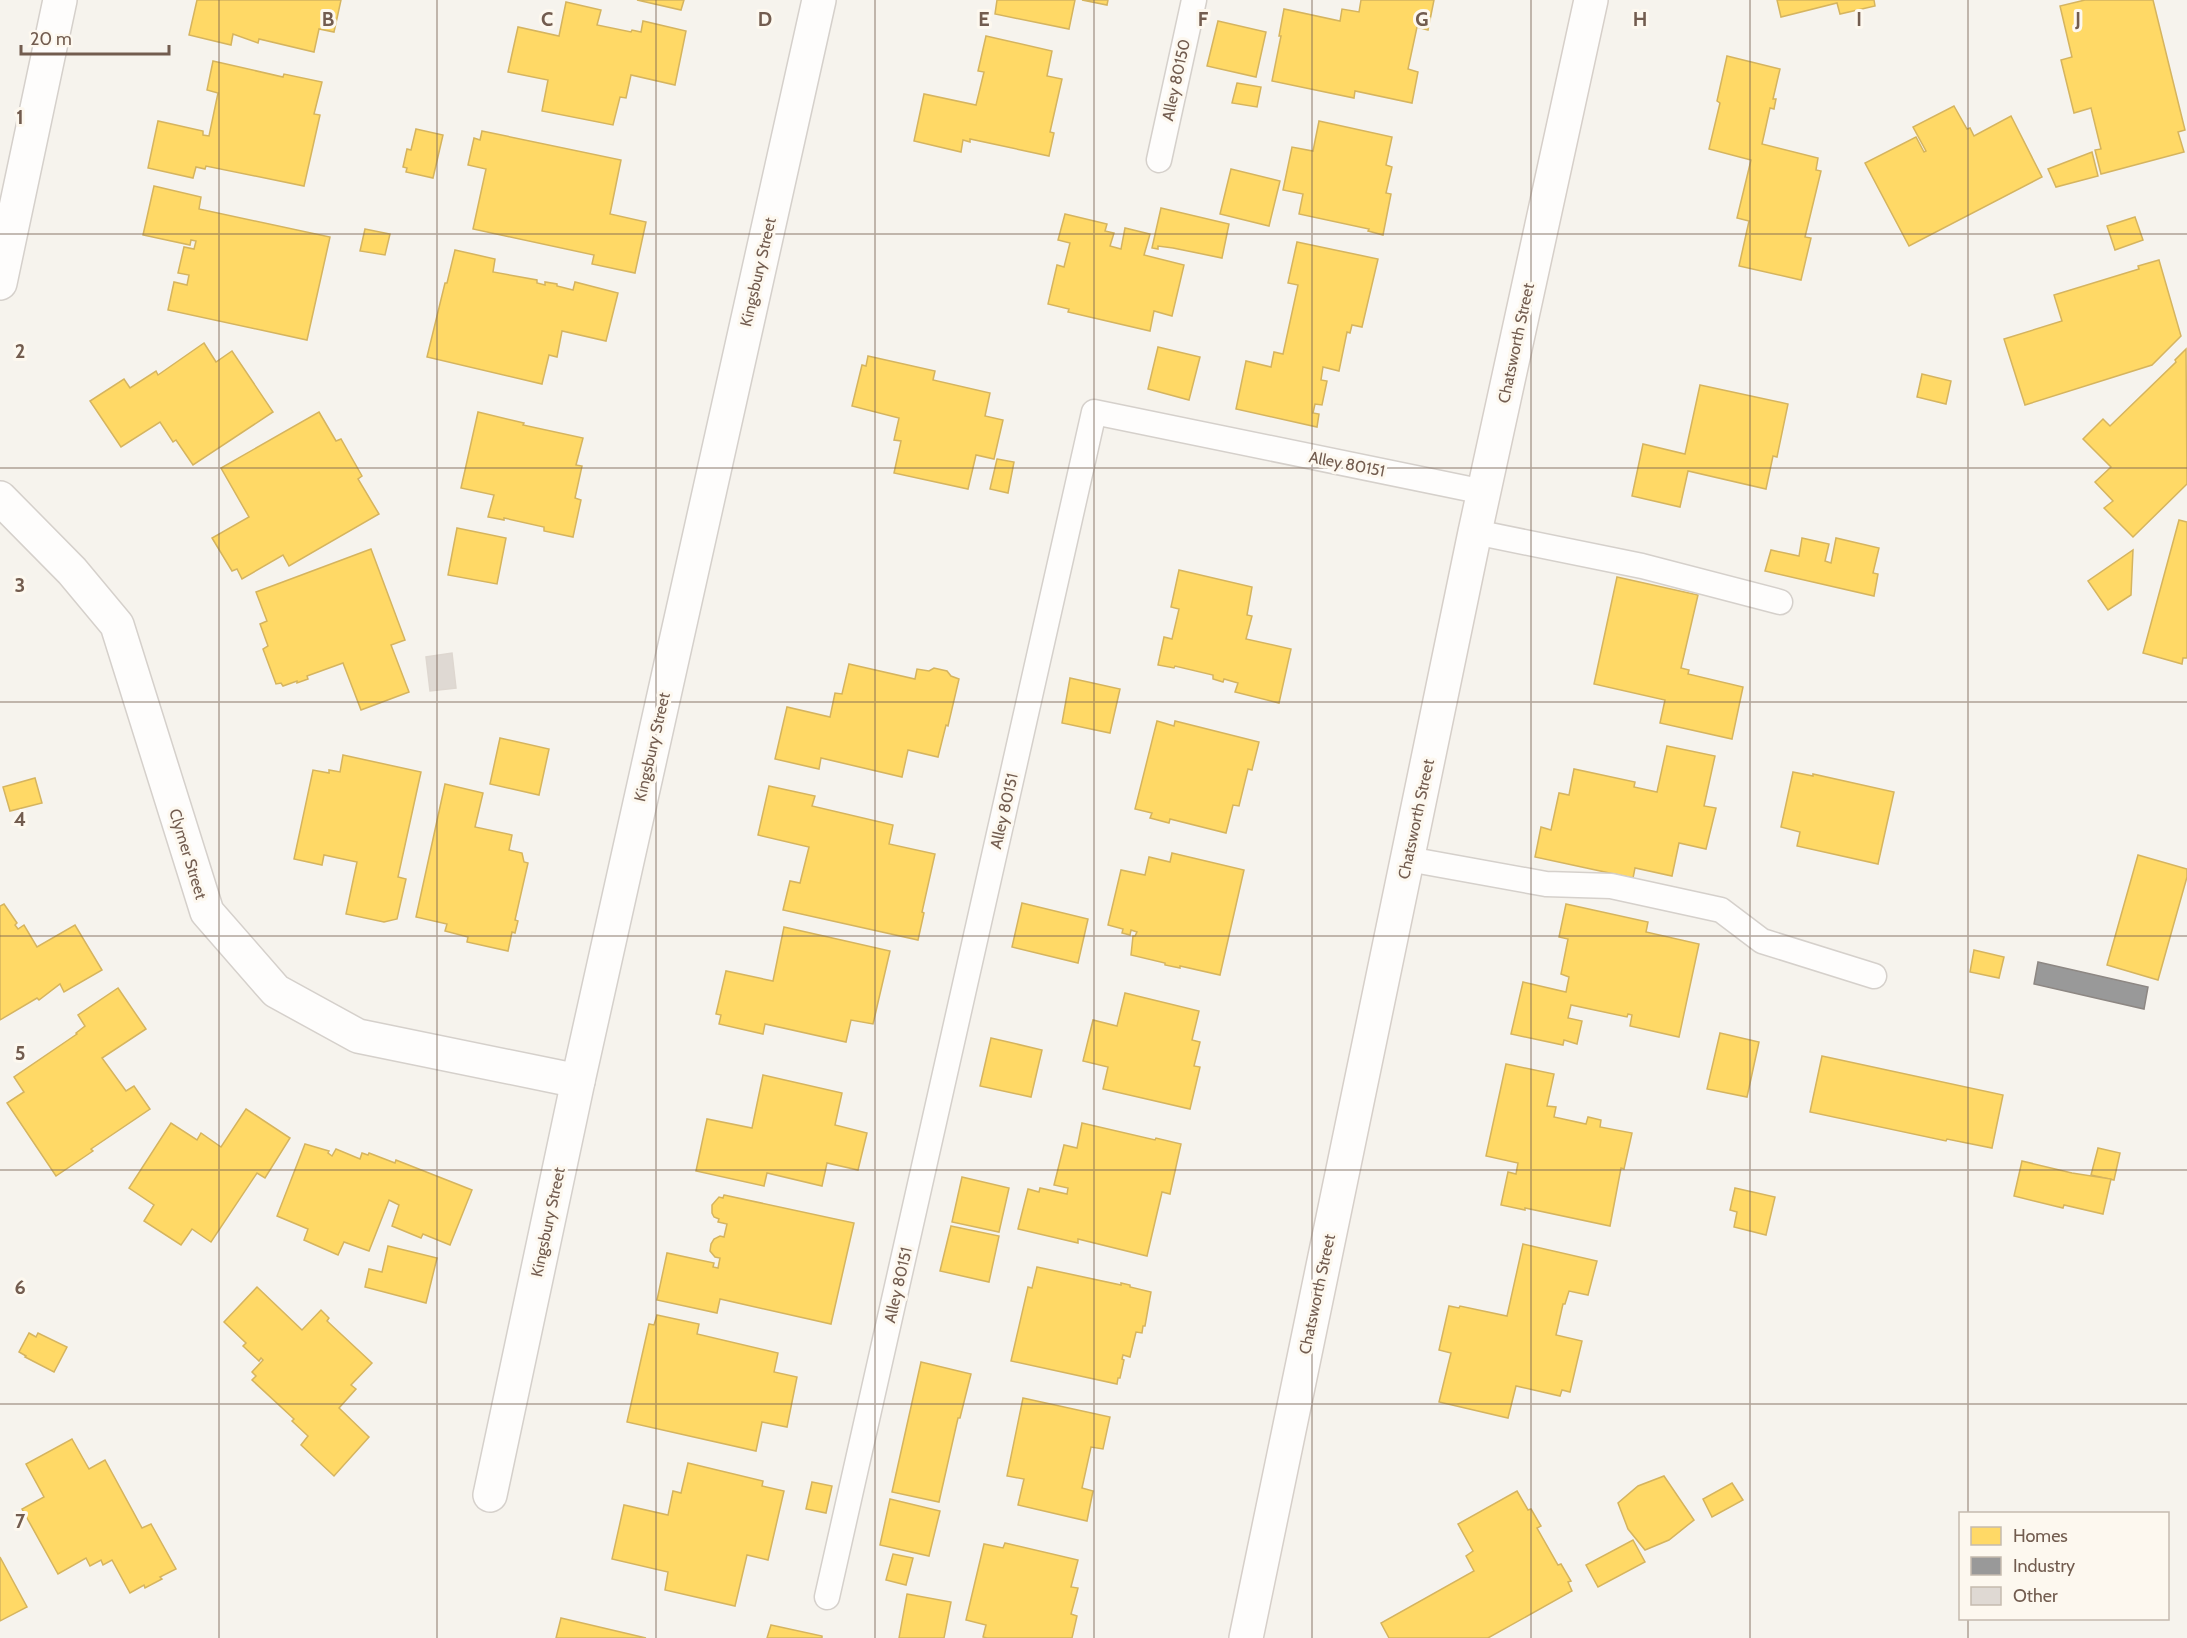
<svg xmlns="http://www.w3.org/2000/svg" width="2187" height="1638" viewBox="0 0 2187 1638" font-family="Cabin,sans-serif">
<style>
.homes{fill:#ffd966;stroke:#d5b45f;stroke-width:1.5}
.industry{fill:#999;stroke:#8d8783;stroke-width:1.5}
.building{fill:#dfd9d3;stroke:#ded7d0;stroke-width:1.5}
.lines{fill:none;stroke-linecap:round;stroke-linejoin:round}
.service-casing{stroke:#d5d0cb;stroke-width:27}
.minor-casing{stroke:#d5d0cb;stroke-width:36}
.secondary-casing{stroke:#d6cfc9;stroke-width:36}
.service{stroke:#fefdfc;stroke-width:24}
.minor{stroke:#fefdfc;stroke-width:33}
.secondary{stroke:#fefdfc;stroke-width:33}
.grid{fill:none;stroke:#725c4f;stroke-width:1.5;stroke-opacity:0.55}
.labels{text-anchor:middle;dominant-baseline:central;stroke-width:6;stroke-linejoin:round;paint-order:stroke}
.street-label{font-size:16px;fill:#725c4f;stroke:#fdf8ef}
.grid-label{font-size:20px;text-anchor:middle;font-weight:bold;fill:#725c4f;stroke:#fdf8ef;stroke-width:6;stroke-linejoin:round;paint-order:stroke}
</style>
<rect width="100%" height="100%" fill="#f6f3ed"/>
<g class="homes">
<polygon points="197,0 341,0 334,32 319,29 314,52 259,39 258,43 233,34 231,45 189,35"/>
<polygon points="637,0 684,0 681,10"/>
<polygon points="997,0 1075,0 1069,29 995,14"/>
<polygon points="1082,0 1108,0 1107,5"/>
<polygon points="1361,0 1434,0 1428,30 1417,27 1408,69 1418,72 1412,103 1355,91 1354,98 1272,81 1281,36 1279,36 1284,9 1340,21 1342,9 1359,12"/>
<polygon points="1777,0 1874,0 1875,6 1840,14 1837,3 1781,17"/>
<polygon points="2085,0 2153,0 2185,130 2178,132 2184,152 2101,174 2095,150 2101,149 2091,108 2074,113 2061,60 2072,57 2060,6"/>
<polygon points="566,2 601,10 597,25 631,32 632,30 641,32 643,21 686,31 675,85 631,75 626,98 620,97 613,125 542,111 548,80 508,72 518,27 559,36"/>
<polygon points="1218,21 1266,32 1256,77 1207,66"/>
<polygon points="986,36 1052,51 1047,76 1062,79 1050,132 1054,133 1049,156 970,139 970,142 963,140 961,152 914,141 924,94 976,105 984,72 978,71"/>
<polygon points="1727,56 1780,69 1773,99 1776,99 1774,109 1770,108 1762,144 1818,158 1816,170 1821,171 1805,237 1811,238 1801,280 1739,266 1749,221 1737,218 1751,160 1709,149 1720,103 1717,101"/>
<polygon points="213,61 283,77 284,74 322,82 314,114 320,115 304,186 206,166 205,169 196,167 193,178 148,168 158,121 203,131 203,135 209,136 218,93 207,90"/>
<polygon points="1237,83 1261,87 1257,107 1232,103"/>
<polygon points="1954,106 1967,129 1970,128 1974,136 2011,116 2042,177 1909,246 1865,163 1916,137 1924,152 1926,151 1913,127"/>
<polygon points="1319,121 1392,137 1386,165 1392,167 1386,193 1391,194 1383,235 1368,231 1369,229 1299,214 1303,194 1283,190 1292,147 1313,151"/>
<polygon points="416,129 443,135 433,178 406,172 407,168 403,167 407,149 411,150"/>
<polygon points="482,131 621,160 610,214 646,222 635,273 592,264 594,255 473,229 486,169 468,165 474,138 480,140"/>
<polygon points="2092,152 2098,176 2056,187 2048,169"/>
<polygon points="1231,169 1280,181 1269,226 1220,214"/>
<polygon points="154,186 201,197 199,209 330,237 307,340 168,310 174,282 187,285 189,275 178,273 184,247 194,249 196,241 191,240 190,245 143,235"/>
<polygon points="1161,208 1229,224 1222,258 1173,248 1158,246 1158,249 1152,248"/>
<polygon points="1065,214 1107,224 1105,231 1114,233 1110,246 1121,249 1125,228 1150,234 1144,255 1184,265 1172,316 1154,311 1150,331 1068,312 1069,309 1048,304 1057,265 1064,267 1070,243 1058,240"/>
<polygon points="2135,217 2143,240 2115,250 2107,226"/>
<polygon points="365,229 390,234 385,255 360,251"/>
<polygon points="1297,242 1378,259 1362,327 1352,325 1350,333 1347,332 1339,371 1323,367 1321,380 1327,381 1322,405 1315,404 1313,413 1319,414 1317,427 1236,409 1246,361 1271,367 1274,352 1283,354 1298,285 1288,283"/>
<polygon points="455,250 495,259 493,272 537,280 537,283 545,285 545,282 557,284 557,286 573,290 575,282 618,293 606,341 562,331 557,357 549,355 542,384 427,357 445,283 447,283"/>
<polygon points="2159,260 2181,336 2152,365 2025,405 2004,339 2062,321 2054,295 2139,269 2138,266"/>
<polygon points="204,343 216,362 232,351 273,412 193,465 176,440 173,442 160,422 121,447 90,401 124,379 130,388 156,371 158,375"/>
<polygon points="1158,347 1200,357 1189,400 1148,389"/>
<polygon points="2186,349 2187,484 2133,537 2104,508 2113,501 2095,482 2111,467 2083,439 2103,419 2110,426 2176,362 2175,360"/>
<polygon points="868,356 935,371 933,380 990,393 985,416 1003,420 994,459 976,455 968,489 894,473 901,441 894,440 899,418 852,406 862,365 866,366"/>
<polygon points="1922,374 1951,381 1946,404 1917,397"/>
<polygon points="1700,385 1788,404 1777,457 1773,456 1766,489 1688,471 1680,507 1632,496 1643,444 1685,454"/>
<polygon points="319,412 336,441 341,439 362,476 358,479 379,514 289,566 283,555 242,579 237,569 232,571 212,538 249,517 221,468"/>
<polygon points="478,412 524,423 523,425 583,438 576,465 582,466 575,498 581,500 573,537 544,531 544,527 504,518 504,520 488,517 494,495 461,488"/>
<polygon points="997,459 1014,462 1008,493 990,489"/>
<polygon points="2179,520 2187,522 2187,658 2183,658 2182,664 2143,653"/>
<polygon points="457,528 506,538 497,584 448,575"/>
<polygon points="1802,538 1829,544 1825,561 1831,563 1836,538 1879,548 1873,573 1878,574 1874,596 1765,571 1771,550 1799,556"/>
<polygon points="371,549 405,640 391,645 409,692 361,710 343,663 307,676 308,679 297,683 297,681 283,686 281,683 276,684 263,649 268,646 260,624 267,621 256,592"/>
<polygon points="2133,550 2131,595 2108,610 2088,581"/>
<polygon points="1179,570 1252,587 1247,615 1252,616 1246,639 1291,649 1279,703 1235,692 1238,683 1224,679 1223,682 1213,679 1213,675 1175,666 1174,668 1158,665 1164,637 1172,639 1179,609 1171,607"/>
<polygon points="1617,577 1698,595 1681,668 1689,670 1688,674 1743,687 1732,739 1660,723 1665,700 1594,684"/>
<polygon points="849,664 915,679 917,669 929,671 934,668 947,671 951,676 959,679 948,726 946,725 938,757 908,750 902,777 821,758 819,769 775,759 787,707 830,717 835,693 842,694"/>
<polygon points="1070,678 1120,689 1110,733 1062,723"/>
<polygon points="1157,721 1174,726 1175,721 1259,742 1252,770 1248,769 1239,806 1233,805 1226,833 1170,819 1169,823 1150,818 1152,813 1135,809"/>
<polygon points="500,738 549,749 539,795 490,784"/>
<polygon points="1667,746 1715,756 1704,806 1716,808 1706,849 1679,843 1672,876 1635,868 1633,878 1535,857 1541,827 1551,830 1559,793 1569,795 1574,769 1635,782 1634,787 1657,792"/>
<polygon points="343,755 421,772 398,877 406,879 397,919 384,922 346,914 357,862 324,855 322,865 294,859 313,770 329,773 329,770 340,772"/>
<polygon points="1793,772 1813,776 1813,774 1894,792 1878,864 1797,846 1800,832 1781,827"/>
<polygon points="35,778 42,803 10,811 3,787"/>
<polygon points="445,784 483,793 475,827 512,835 509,850 522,853 524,862 528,863 515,920 518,921 515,933 512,932 508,951 467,942 468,937 445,931 447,924 416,917"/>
<polygon points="769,786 815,796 812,806 893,825 889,844 935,854 922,912 924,913 918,940 783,910 790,881 800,883 809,847 758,835"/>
<polygon points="1172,853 1244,870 1220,975 1180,966 1180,968 1165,965 1165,963 1131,955 1133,936 1135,936 1137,932 1131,930 1130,935 1122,933 1123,929 1108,925 1121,870 1145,875 1149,857 1170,862"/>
<polygon points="2138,855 2187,869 2187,877 2158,980 2107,965"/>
<polygon points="1022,903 1088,919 1078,963 1012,947"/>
<polygon points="4,904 17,923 15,925 18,929 24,925 37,947 75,925 102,970 64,992 60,984 39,1000 37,998 0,1020 0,906"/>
<polygon points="1566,904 1648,922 1646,932 1699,944 1679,1037 1630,1026 1632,1015 1628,1014 1627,1017 1571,1005 1568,1018 1582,1021 1577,1044 1564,1040 1563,1045 1511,1034 1523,982 1566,992 1569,977 1561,974 1568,939 1559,937"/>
<polygon points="784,927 890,951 873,1024 851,1020 846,1042 765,1024 763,1034 719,1024 721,1015 716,1014 726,971 773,981"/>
<polygon points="1974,950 2004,957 1999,978 1970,972"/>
<polygon points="118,988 146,1029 102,1058 126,1091 134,1086 150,1109 91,1149 93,1151 56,1176 7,1103 24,1092 14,1077 77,1034 76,1033 85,1026 78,1015"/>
<polygon points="1125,993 1199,1011 1192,1040 1200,1042 1194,1066 1200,1067 1190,1109 1103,1089 1108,1067 1083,1061 1093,1020 1117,1026"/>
<polygon points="1720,1033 1759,1042 1747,1097 1707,1089"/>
<polygon points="991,1038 1042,1050 1031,1097 980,1086"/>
<polygon points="1822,1056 2003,1095 1992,1148 1947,1139 1946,1141 1810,1112"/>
<polygon points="1506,1064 1554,1074 1547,1106 1556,1107 1554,1117 1586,1124 1588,1117 1601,1120 1600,1127 1632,1133 1624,1169 1621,1168 1610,1226 1525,1208 1525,1210 1501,1205 1508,1172 1516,1174 1518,1163 1486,1156"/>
<polygon points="763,1075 842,1093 835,1125 867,1133 858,1170 827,1163 822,1186 767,1173 764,1186 696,1171 707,1119 752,1128"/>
<polygon points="246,1109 290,1138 265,1178 257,1173 211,1242 192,1229 181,1245 144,1221 154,1205 129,1188 171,1123 197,1140 201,1133 221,1147"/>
<polygon points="1082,1123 1155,1140 1156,1138 1181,1144 1170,1194 1162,1192 1147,1256 1078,1239 1078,1243 1018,1229 1028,1189 1039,1192 1040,1188 1067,1194 1068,1188 1054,1185 1064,1145 1077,1148"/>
<polygon points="305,1144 329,1151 328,1153 332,1156 336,1149 360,1159 362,1153 368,1155 369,1153 395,1163 396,1160 472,1190 450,1245 423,1234 421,1238 392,1226 399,1205 389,1200 369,1251 344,1242 338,1255 304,1240 308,1229 277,1216"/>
<polygon points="2098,1148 2120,1153 2114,1180 2091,1175"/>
<polygon points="2022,1161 2072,1173 2111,1179 2103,1214 2064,1205 2063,1208 2014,1196"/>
<polygon points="962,1177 1009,1188 999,1232 952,1222"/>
<polygon points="1735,1188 1775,1197 1766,1235 1734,1227 1737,1212 1730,1210"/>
<polygon points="724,1195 854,1223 831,1324 720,1299 717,1313 657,1300 667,1253 714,1263 713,1267 718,1268 720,1258 715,1257 710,1251 711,1244 714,1239 720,1236 724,1237 727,1224 718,1222 719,1219 714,1217 712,1213 712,1205 719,1197 723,1198"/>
<polygon points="951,1226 999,1236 989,1282 940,1271"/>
<polygon points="1523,1244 1597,1261 1588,1295 1569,1291 1565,1304 1563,1304 1556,1335 1582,1341 1570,1392 1562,1390 1560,1396 1516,1386 1508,1418 1439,1402 1451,1353 1439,1350 1449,1306 1459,1308 1460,1306 1507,1316"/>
<polygon points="388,1246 437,1258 426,1303 365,1287 369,1269 382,1272"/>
<polygon points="1037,1267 1121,1285 1121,1283 1130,1285 1130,1287 1151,1292 1145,1326 1143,1326 1142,1333 1136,1332 1130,1357 1123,1355 1122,1359 1124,1360 1120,1378 1118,1378 1117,1384 1011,1361 1028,1287 1032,1288"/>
<polygon points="257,1287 302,1330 321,1310 329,1318 327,1321 372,1363 351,1385 356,1389 339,1408 369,1437 334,1476 301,1445 308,1436 292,1421 294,1419 252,1380 256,1376 252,1372 263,1360 261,1358 259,1361 243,1346 246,1343 224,1322"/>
<polygon points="657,1315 699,1324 697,1334 778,1353 774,1372 797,1377 787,1427 762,1422 756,1451 627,1422 649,1324 654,1325"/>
<polygon points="29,1333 36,1337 38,1333 67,1347 54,1372 25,1357 26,1356 19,1352"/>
<polygon points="921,1362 971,1374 960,1418 958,1418 939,1502 892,1492"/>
<polygon points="1023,1398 1110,1417 1103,1449 1091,1447 1082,1488 1093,1491 1087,1521 1018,1505 1024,1479 1007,1476"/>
<polygon points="72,1439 89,1469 105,1460 142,1528 151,1524 176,1569 160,1577 162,1579 145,1588 144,1585 130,1593 112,1560 103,1565 101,1560 90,1566 86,1558 58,1574 22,1509 44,1497 26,1464"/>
<polygon points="688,1463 763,1481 762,1486 784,1491 768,1560 747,1555 735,1606 665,1590 668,1572 612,1559 624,1505 668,1515 673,1491 681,1493"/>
<polygon points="1664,1476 1694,1520 1669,1540 1645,1550 1628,1529 1618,1503 1638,1486"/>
<polygon points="812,1482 832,1486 826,1513 806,1509"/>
<polygon points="1732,1483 1743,1500 1712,1517 1703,1499"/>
<polygon points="1517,1491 1528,1510 1531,1509 1541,1526 1537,1528 1558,1565 1561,1564 1571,1581 1568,1582 1572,1591 1488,1638 1389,1638 1381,1623 1474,1571 1466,1556 1473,1551 1458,1524"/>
<polygon points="890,1499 940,1511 929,1556 880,1545"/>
<polygon points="1633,1540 1645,1562 1598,1587 1586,1565"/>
<polygon points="1005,1543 1078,1560 1071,1587 1078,1588 1071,1614 1077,1616 1072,1638 987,1638 983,1637 986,1625 966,1620 984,1544 1003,1548"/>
<polygon points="893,1554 913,1558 906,1585 886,1580"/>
<polygon points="0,1557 27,1607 0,1621"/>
<polygon points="907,1594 951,1602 944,1638 899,1638"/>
<polygon points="561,1618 646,1638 556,1638"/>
<polygon points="771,1625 822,1636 822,1638 767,1638"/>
</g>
<polygon class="industry" points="2038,962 2148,987 2144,1009 2034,984"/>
<polygon class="building" points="452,653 456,688 430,691 426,657"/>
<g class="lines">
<defs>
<g id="service">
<polyline points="1159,160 1194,0"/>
<polyline points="1475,532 1642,566 1780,602"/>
<polyline points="1408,859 1546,884 1611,886 1721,910 1762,941 1874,976"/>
<polyline points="827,1597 1094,412 1484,492"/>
</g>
<g id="minor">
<polyline points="0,283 60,0"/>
<polyline points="0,498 72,571 117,625 207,912 276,991 358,1036 578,1081"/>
<polyline points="490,1495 578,1081 819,0"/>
</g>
<polyline id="secondary" points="1246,1638 1475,532 1591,0"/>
</defs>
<use href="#service" class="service-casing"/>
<use href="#minor" class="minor-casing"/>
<use href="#secondary" class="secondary-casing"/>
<use href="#service" class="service"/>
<use href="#minor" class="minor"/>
<use href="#secondary" class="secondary"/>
</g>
<path class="grid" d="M219 0V1638M437 0V1638M656 0V1638M875 0V1638M1094 0V1638M1312 0V1638M1531 0V1638M1750 0V1638M1968 0V1514M0 234H2187M0 468H2187M0 702H2187M0 936H2187M0 1170H2187M0 1404H2187M1968 1618V1638"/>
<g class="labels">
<g class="street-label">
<text transform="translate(1176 80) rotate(-78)">Alley 80150</text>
<text transform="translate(758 272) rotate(-77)">Kingsbury Street</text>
<text transform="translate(1516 343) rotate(-78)">Chatsworth Street</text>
<text transform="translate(1347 464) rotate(11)">Alley 80151</text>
<text transform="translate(652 747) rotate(-77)">Kingsbury Street</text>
<text transform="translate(1004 811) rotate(-77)">Alley 80151</text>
<text transform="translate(1416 819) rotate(-78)">Chatsworth Street</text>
<text transform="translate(188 854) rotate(73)">Clymer Street</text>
<text transform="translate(548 1222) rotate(-78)">Kingsbury Street</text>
<text transform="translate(898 1285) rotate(-77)">Alley 80151</text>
<text transform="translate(1317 1294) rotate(-78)">Chatsworth Street</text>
</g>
</g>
<g class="grid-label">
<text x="328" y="26">B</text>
<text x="547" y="26">C</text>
<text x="765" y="26">D</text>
<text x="984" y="26">E</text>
<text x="1203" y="26">F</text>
<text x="1422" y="26">G</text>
<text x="1640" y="26">H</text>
<text x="1859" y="26">I</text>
<text x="2078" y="26">J</text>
<text x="20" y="124">1</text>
<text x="20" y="358">2</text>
<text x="20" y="592">3</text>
<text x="20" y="826">4</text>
<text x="20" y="1060">5</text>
<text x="20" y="1294">6</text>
<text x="20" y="1528">7</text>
</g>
<rect x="1959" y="1512" width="210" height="108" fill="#fdf8ef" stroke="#c5baaf" stroke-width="1.5"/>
<rect x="1971" y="1527" width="30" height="18" fill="#ffd966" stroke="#c5baaf" stroke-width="1.5"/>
<text x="2013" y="1542" font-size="18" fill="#725c4f">Homes</text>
<rect x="1971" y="1557" width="30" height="18" fill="#999999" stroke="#c5baaf" stroke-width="1.5"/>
<text x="2013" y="1572" font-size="18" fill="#725c4f">Industry</text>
<rect x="1971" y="1587" width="30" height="18" fill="#dfd9d3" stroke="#c5baaf" stroke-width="1.5"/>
<text x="2013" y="1602" font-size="18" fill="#725c4f">Other</text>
<path d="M21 45v9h148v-9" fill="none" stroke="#725c4f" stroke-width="3"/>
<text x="30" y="45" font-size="18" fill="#725c4f" stroke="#fdf8ef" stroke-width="4.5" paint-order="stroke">20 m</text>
</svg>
